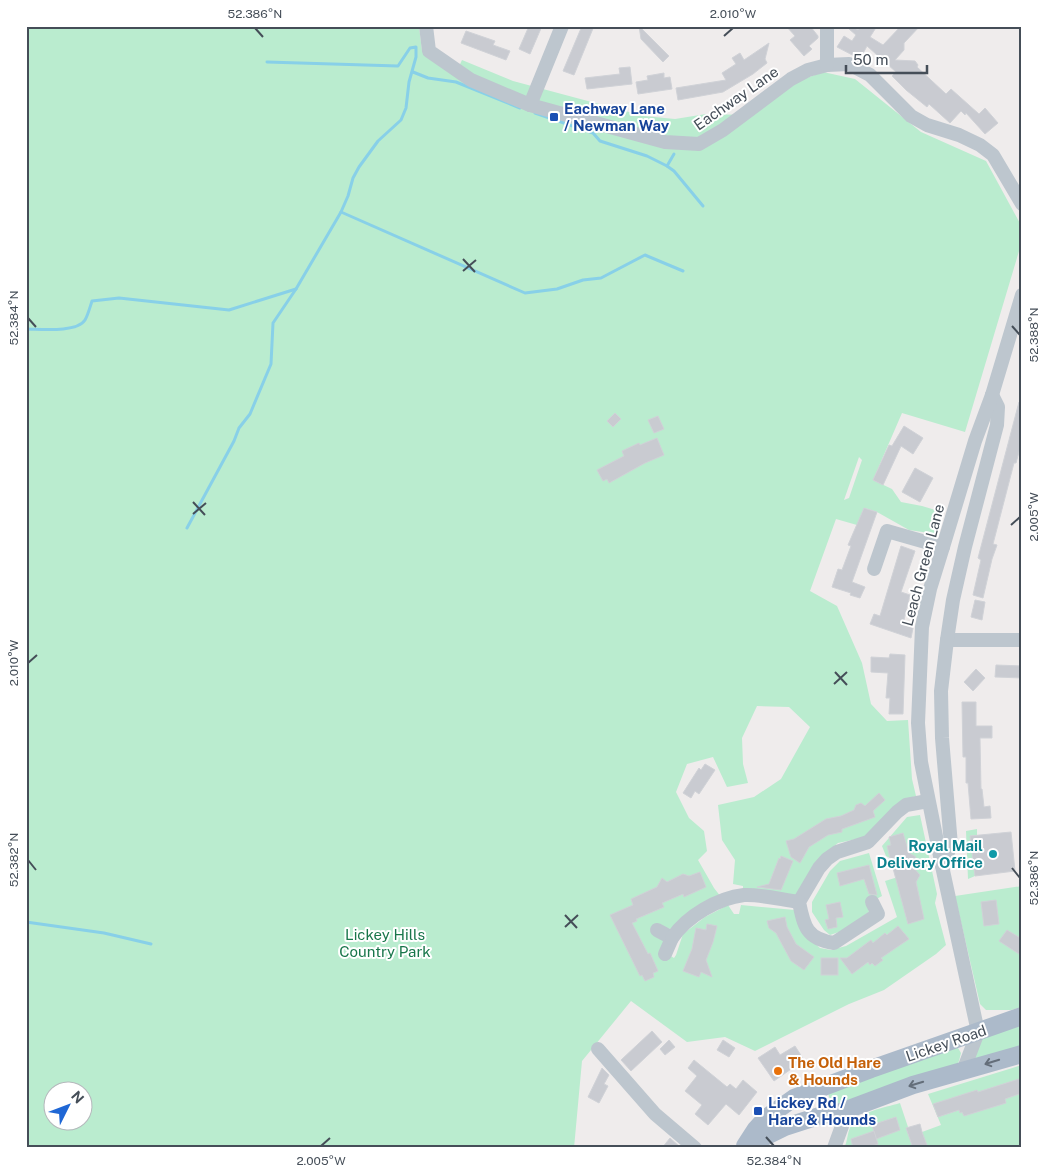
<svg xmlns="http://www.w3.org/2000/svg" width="1048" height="1174" viewBox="0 0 1048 1174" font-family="'Public Sans',sans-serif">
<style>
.green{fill:#baeccf;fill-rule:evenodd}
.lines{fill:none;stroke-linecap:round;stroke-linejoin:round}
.stream{stroke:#88d0e8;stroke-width:3}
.building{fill:#c9cbd1;stroke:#d0d2d7}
.minor{stroke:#bdc6ce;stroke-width:14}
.major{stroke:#acbaca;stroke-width:18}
.oneway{stroke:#646e7a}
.ticks{fill:none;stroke:#454e58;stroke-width:2}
.transit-dot{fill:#1a4fb4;stroke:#fff;stroke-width:2}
.culture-dot{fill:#0f9aa8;stroke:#fff;stroke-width:2}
.food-dot{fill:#e8710a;stroke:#fff;stroke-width:2}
.labels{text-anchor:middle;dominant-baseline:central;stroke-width:4;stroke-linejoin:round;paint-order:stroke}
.street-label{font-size:15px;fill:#454e58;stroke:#fff}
.transit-label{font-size:15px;font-weight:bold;fill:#164399;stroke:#fff;text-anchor:start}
.culture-label{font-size:15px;font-weight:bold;fill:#0d838f;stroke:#fff;text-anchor:end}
.park-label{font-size:15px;fill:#19764b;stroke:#fff}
.food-label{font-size:15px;font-weight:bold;fill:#c56008;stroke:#fff;text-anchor:start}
.neatline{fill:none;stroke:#454e58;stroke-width:2}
.ticks-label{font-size:12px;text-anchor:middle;fill:#454e58}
</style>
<rect width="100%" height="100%" fill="#efecec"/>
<g class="green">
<path d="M26 26H419L422 51 455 75 462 60 513 81 644 116 675 119 706 114 746 115 790 84 823 72 855 79 921 132 986 161 1022 227V241L965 432 902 413 873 480 892 489 901 502 922 506 942 512 936 534 909 530 877 512 865 508 857 525 836 519 810 591 837 606 862 663 871 704 887 721 908 720 912 779 916 796 903 800 866 837 838 843 833 847 796 898 743 893V886L733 884 735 860 722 840 718 805 754 797 781 779 810 727 789 707 757 706 742 738 743 764 748 783 727 787 713 757 687 764 676 792 689 818 704 831 707 851 698 860 714 888 721 897 671 929 663 928 669 955 674 958 676 955 683 934 705 917 728 905 734 914H739L741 905 795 910 813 942 820 948 831 950 846 946 897 917 885 881 898 877 892 859 886 856 882 846 907 817 920 815 937 894 935 903 946 945 936 954 884 990 849 1004 755 1051 725 1037 687 1042 631 1001 582 1061 574 1148H34L26 1144ZM859 457 862 460 849 498 844 500ZM52 1092H82V1122H52Z"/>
<polygon points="977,829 977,835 970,836 975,876 968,879 966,831"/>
<polygon points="869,853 882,896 867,904 869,912 842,931 830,935 824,930 812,912 812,902 830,871 840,861"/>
<polygon points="1022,886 1022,1007 1011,1010 986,1010 980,1004 955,896"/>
<polygon points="1022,1025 1022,1047 974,1059 981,1038"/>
<polygon points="949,1046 958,1048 961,1053 959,1061 955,1068 838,1104 831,1103 828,1093"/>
<polygon points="1022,1065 1022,1148 926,1148 922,1132 941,1125 928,1094"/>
<path d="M900 1103 908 1127 906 1128 913 1148H844C848 1141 847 1132 851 1126 860 1111 884 1108 900 1103Z"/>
</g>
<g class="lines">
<g class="stream">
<polyline points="413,72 428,78 456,82 520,108"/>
<polyline points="535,113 593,133 600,141 647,156 667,166 674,171 703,206"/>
<polyline points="667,166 674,154"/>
<polyline points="341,212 525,293 557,289 583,280 601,278 645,255 683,271"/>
<path d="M26 329C39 329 77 333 85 320 88 315 90 307 92 301L119 298 229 310 296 289"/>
<polyline points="187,528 234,441 239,428 250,414 271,364 273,323 296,289 341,212 348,196 353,178 359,167 378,141 401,120 406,108 409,82 416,57 416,47 410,48 398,66 267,62"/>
<polyline points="26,922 104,933 151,944"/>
</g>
</g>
<g class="building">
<polygon points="529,26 542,26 530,54 519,49"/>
<polygon points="582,26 594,26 574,75 563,71"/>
<polygon points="639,26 669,56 663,62 641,39"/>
<polygon points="786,26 810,26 818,36 818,38 809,46 812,49 804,56 790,40 795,36"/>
<polygon points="851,26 858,30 861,26 877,26 870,37 883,45 901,26 920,26 904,43 904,50 895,60 915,61 918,65 917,67 946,94 951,89 979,114 985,108 998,123 985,134 966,113 965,115 961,111 950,123 929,104 927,107 906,90 892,76 896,72 867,46 860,59 837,47 844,36 852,41 856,35 849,29"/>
<polygon points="466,31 495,41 493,45 510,51 506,60 461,43"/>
<polygon points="769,43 765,59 767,63 753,74 723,92 678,100 676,88 726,80 722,73 736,64 732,58 740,53 744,60"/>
<polygon points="630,67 632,84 587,89 585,78 620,74 619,68"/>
<polygon points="664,73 664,78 670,77 672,89 638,94 636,82 648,80 647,76"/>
<polygon points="1019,402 1022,402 1022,441 1016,463 1014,463 993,544 997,545 992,559 983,598 973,595 981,560 978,558"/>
<polygon points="615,413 621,419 613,427 607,421"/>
<polygon points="658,416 664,429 654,433 648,420"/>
<polygon points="904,426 923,438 913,454 901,446 883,485 873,480 889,445 892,446"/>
<polygon points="657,438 664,455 645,463 609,483 607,479 603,481 597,470 624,456 622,451 639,443 640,445"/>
<polygon points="915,468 933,478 920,502 902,492"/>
<polygon points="864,508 877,512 852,582 865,587 860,598 850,595 851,593 832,587 838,569 842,570 851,546 848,545"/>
<polygon points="901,546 915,551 901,592 910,595 903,624 913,628 911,638 870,624 874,614 880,616"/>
<polygon points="975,600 985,602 982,620 971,617"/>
<polygon points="890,654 905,655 903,714 889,714 890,698 886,698 888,673 871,672 871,657 889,658"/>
<polygon points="996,665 1022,666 1022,678 995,677"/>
<polygon points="976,669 985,678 973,691 964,682"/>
<polygon points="962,702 976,702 976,726 992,726 992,738 980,738 981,789 982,789 984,807 990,806 991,818 971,819 968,783 966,783 966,757 963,757"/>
<polygon points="705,764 715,770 699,794 695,791 691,798 683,793 699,768 701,770"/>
<polygon points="879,793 885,800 873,811 875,817 842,829 842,832 828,835 809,847 800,863 791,857 786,841 794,839 826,819 841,816 854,810 856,805 861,803 865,806"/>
<polygon points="1011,832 1015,871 975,876 970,836"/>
<polygon points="903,833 909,853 916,857 910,864 920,875 916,882 924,919 908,924 887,846 891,845 889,837"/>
<polygon points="781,856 793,861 781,890 757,887 769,884 779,858 780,859"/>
<polygon points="869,865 877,895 869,894 864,879 840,886 837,873"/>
<polygon points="700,872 706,887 684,897 683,894 662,903 664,907 636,919 637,921 632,923 648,954 650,953 658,971 653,973 654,977 645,981 642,975 640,976 610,915 633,905 631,899 657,887 662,878 667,882 683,874 689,876"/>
<polygon points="996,900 999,924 984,926 981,902"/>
<polygon points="840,902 843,917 836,918 837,927 828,929 825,920 829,919 826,905"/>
<polygon points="785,917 787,927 796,944 814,957 804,970 791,961 776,933 769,928 767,921"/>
<polygon points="707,924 717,926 713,942 706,960 712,977 701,972 699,977 683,971 692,949 696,928 706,930"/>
<polygon points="898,926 909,939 881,958 883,960 875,966 872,963 870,965 868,962 852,974 840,958 847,958 871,940 873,943 885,933 887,935"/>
<polygon points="1007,930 1022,939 1022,956 999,941"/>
<rect x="821" y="958" width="17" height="17"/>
<polygon points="652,1031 662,1042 631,1071 621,1060"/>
<polygon points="669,1040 675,1047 665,1055 660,1049"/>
<polygon points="723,1040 735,1048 729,1057 717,1050"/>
<polygon points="795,1046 804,1060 774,1081 758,1058 775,1047 780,1055"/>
<polygon points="694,1060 727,1087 730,1084 736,1089 743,1080 757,1092 739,1115 726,1104 708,1125 695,1114 702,1105 685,1091 697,1076 688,1068"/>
<polygon points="602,1068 609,1075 604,1084 608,1086 599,1103 588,1097"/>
<polygon points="1022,1078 1022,1093 1005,1099 1006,1103 964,1116 962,1112 960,1113 959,1110 938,1117 933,1104 977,1090 978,1092"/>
<polygon points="896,1117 900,1130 876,1139 872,1125"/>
<polygon points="920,1124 922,1132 928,1148 913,1148 906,1128"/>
<polygon points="874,1131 878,1144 867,1148 853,1148 851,1139"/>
<polygon points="670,1138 681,1148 662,1148"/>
</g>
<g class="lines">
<g class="minor">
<polyline points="426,26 429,51 471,80 530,105 665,142 699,144 723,130 791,79 808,70 827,65 849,64 870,75 911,116 927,125 959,135 980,145 993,155 1022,204"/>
<polyline points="827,65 827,26"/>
<polyline points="530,105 562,26"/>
<polyline points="874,569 887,531 943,547"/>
<polyline points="947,640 1022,640"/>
<polyline points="942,866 951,845 942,738 941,691 947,640 953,600 965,547 997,425 998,407 992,395"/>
<path d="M872 902 878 914 834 943C807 939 804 927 799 902L819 868 827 859 837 852 868 842 897 812 906 805 928 801"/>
<polyline points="657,930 672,938 665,954"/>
<path d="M672 938C687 916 718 898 744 895 760 894 783 900 799 902"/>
<polyline points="598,1049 655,1114 695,1148"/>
<polyline points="963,1071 978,1032 942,866 921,762 918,723 922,627 930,589 943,547 975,441 992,395 1022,295"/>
<polyline points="834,1148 842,1126 841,1112"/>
</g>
<g class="major">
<polyline points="748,1145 785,1127 819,1116 841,1112 913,1085 1022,1054"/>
<polyline points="745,1146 756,1129 766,1118 794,1098 871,1069 1022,1016"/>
</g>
</g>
<defs><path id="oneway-shaft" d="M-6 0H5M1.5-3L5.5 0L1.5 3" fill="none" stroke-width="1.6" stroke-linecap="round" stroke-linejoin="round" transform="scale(1.25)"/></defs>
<g class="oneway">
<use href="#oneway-shaft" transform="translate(992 1062) rotate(163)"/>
<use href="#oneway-shaft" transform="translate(916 1084) rotate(163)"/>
</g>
<path class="ticks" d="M255 28 263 37M724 36 733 28M463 259 475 272M463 271 476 260M28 318 36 327M1012 326 1020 335M193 502 205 515M193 514 206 503M1011 525 1020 517M28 663 37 655M835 672 847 685M834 684 847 672M28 860 36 870M1012 868 1020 878M565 915 577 928M565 927 578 915M766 1137 774 1146M321 1146 330 1138"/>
<g class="transit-dot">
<rect x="549" y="112" width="10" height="10" rx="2.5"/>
<rect x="753" y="1106" width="10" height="10" rx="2.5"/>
</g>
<circle class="culture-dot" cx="993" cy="854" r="5"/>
<circle class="food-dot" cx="778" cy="1071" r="5"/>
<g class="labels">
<g class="street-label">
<text transform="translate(736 98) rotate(-35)">Eachway Lane</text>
<text transform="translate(923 565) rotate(-75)">Leach Green Lane</text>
<text transform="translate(946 1043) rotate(-19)">Lickey Road</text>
</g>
<g class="transit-label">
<text x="564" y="108">Eachway Lane<tspan x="564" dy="17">/ Newman Way</tspan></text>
<text x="768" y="1102">Lickey Rd /<tspan x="768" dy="17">Hare &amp; Hounds</tspan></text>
</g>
<g class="culture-label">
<text x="983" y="845">Royal Mail<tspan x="983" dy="17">Delivery Office</tspan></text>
</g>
<g class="park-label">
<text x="385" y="934">Lickey Hills<tspan x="385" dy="17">Country Park</tspan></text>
</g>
<g class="food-label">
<text x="788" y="1062">The Old Hare<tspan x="788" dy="17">&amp; Hounds</tspan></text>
</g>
</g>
<rect width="1048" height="1174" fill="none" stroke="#ffffff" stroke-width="55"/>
<g transform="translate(68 1106) rotate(48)"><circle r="24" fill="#ffffff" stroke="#b5b8bc"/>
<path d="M0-4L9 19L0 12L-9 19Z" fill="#1f67d5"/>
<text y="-8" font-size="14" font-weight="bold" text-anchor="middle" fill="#454e58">N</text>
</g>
<path d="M846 65v8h81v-8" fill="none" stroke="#454e58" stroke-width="2.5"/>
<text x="853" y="65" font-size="15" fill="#454e58" stroke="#ffffff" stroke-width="4" paint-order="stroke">50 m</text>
<rect x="28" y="28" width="992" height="1118" class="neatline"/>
<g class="ticks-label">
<text x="255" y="18">52.386°N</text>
<text x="733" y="18">2.010°W</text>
<text transform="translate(14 318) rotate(-90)" y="4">52.384°N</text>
<text transform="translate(1034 335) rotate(-90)" y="4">52.388°N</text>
<text transform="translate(1034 517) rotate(-90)" y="4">2.005°W</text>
<text transform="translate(14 663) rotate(-90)" y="4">2.010°W</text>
<text transform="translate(14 860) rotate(-90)" y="4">52.382°N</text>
<text transform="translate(1034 878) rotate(-90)" y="4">52.386°N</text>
<text x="321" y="1165">2.005°W</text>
<text x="774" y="1165">52.384°N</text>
</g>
</svg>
